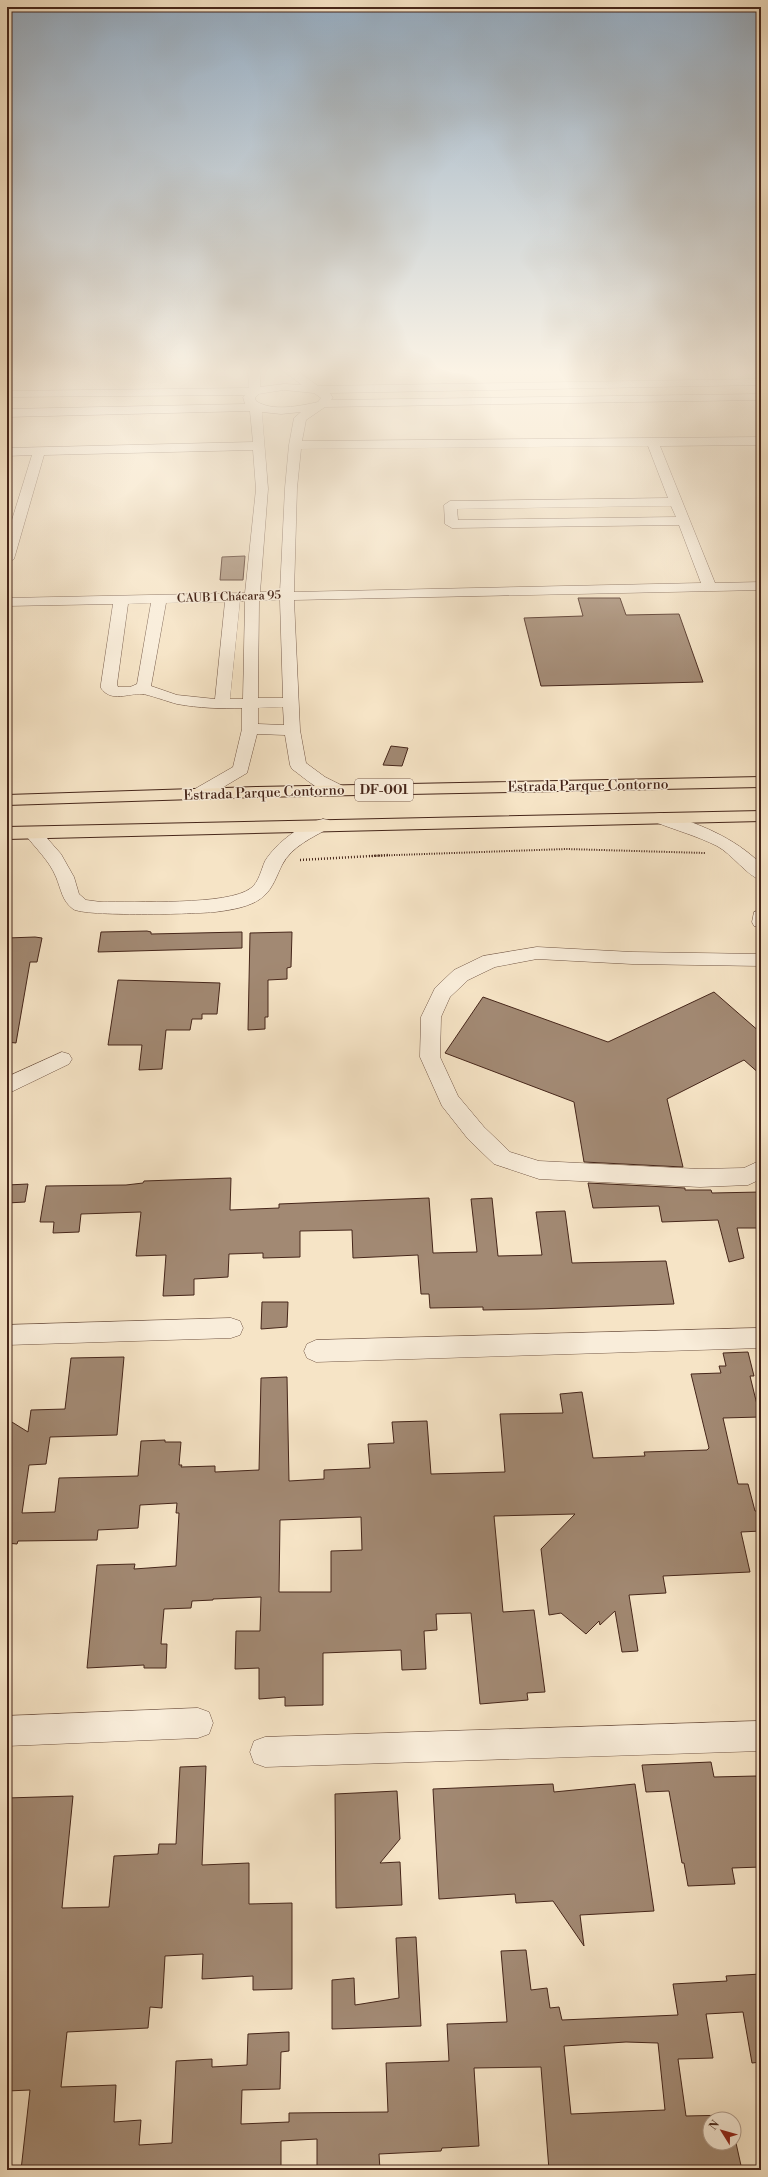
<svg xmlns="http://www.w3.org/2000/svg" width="768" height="2177" viewBox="0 0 768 2177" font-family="'Libre Bodoni',serif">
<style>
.building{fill:#a28973;stroke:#46261a;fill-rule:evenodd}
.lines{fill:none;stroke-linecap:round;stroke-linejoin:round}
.minor-casing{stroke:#725645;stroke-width:1}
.highway-casing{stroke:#46261a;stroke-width:2}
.path-far1{stroke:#46261a;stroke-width:2;stroke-dasharray:1 1.5;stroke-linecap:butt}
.path{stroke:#46261a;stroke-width:2.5;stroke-dasharray:1 2;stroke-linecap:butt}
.minor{fill:#f9edda;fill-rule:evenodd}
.highway{fill:#f6e4c6;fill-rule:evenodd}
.labels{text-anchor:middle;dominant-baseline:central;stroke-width:3;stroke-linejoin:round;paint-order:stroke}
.far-street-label{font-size:12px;fill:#46261a;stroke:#f9edda}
.shield{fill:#f9edda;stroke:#7c6254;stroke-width:1}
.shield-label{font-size:13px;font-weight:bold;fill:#46261a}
.street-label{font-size:14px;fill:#46261a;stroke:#f9edda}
</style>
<rect width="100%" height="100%" fill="#f6e4c6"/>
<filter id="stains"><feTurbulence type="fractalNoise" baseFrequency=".005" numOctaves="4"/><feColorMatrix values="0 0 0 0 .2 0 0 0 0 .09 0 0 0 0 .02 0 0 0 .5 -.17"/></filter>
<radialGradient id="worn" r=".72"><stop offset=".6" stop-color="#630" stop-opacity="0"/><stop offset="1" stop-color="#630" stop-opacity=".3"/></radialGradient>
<g class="building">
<polygon points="245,556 243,580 220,580 222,557"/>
<polygon points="578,598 620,598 626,615 679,614 703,682 541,686 524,618 583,616"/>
<polygon points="391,746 408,748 402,766 383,765"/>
<polygon points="147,931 151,932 151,934 242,932 242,948 98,952 101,932"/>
<polygon points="292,932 291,967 287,968 287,979 268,980 268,1017 265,1017 265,1029 248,1030 250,933"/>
<polygon points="35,937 42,938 37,962 30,962 16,1043 7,1042 7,938"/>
<polygon points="118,980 220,983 217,1014 202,1014 202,1019 192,1019 190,1030 166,1030 162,1069 139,1070 142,1045 108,1045"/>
<polygon points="714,992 761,1033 761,1075 744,1060 667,1099 683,1167 584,1162 574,1102 445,1053 483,997 608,1042"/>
<polygon points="231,1178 230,1210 279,1208 279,1204 429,1198 433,1253 477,1252 471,1199 492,1198 498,1256 542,1255 536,1212 565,1211 572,1263 666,1261 674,1304 537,1309 483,1310 483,1307 430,1308 429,1294 421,1294 418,1255 353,1258 352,1230 300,1231 300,1257 263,1258 263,1253 229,1254 228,1277 194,1279 194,1295 163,1296 166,1255 136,1256 141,1212 81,1214 79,1232 53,1233 54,1222 40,1222 46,1186 126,1185 143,1183 144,1181"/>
<polygon points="588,1183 685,1188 685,1190 711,1190 712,1193 761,1192 761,1228 737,1228 744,1258 729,1262 718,1220 662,1222 659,1206 593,1208"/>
<polygon points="28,1184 25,1202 7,1203 7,1185"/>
<polygon points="262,1302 288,1302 287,1327 261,1329"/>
<path d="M748 1352 754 1376H750L760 1417 723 1418 738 1484H748L755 1511H761V1531L741 1532 750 1572 663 1576 666 1593 629 1595 638 1651 622 1652 615 1611 600 1625 599 1621 586 1634 561 1613 549 1615 541 1549 575 1514 494 1516 503 1612 534 1610 545 1692 527 1693 528 1700 480 1704 471 1613 436 1614 437 1630 424 1631 426 1669 402 1670 401 1650 323 1653V1705L285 1706V1697L259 1699V1668L235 1669 236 1631H260L261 1597 213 1599V1600L192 1601 191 1608 164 1609 161 1644H167L166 1668H144V1665L87 1668 97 1565 135 1564 134 1569 176 1566 179 1513H176L177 1503 140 1505 138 1528 98 1530 97 1540 18 1541 17 1544 7 1543V1419L28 1432 31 1410 65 1409 71 1358 124 1357 117 1435 50 1437 46 1464 29 1465 22 1513 55 1512 59 1478 138 1476 141 1441 165 1440V1442H181L179 1465H182L181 1467 215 1466V1472L259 1470 261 1378 287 1377 289 1481 324 1479V1470L370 1468 368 1444 394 1443 392 1422 427 1421 431 1474 505 1472 500 1414 563 1413 560 1394 582 1392 593 1458 645 1456 644 1452 707 1450 709 1448 691 1374 721 1373 719 1366H726L723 1353ZM361 1517 362 1550 331 1551V1592H279L280 1520Z"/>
<polygon points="711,1762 714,1777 756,1776 757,1779 761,1779 761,1867 732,1868 735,1884 688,1886 684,1863 682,1863 669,1791 646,1792 642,1765"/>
<path d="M206 1766 202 1865 249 1863V1904L292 1903V1989L253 1990V1976L202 1979 203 1954 165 1956 162 2008 150 2007 148 2028 67 2032 61 2087 116 2085 114 2122 141 2120 139 2145 172 2143 176 2061 212 2059V2067L247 2065 248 2034 289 2032V2051L281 2052 280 2089 242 2090 241 2124 289 2122V2113L388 2112 386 2063 449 2061 447 2024 507 2022 501 1951 526 1950 531 1990 547 1988 550 2008 559 2007 562 2020 678 2015 673 1984 727 1981 726 1976 761 1974V2062L752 2063 743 2012 706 2014 713 2058 678 2059 686 2116 731 2115 732 2119H710V2143H734V2134L742 2170H549L541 2067 474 2068 479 2146 442 2148 441 2151 379 2154 380 2170H317V2139L281 2141V2170H21L30 2090 7 2091V1798L73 1796 62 1908 109 1907 114 1856 158 1854 159 1844H176L180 1767ZM626 2042 658 2043 665 2110 571 2114 564 2046Z"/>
<polygon points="553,1784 554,1792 635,1784 654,1911 580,1915 584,1946 553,1901 516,1903 515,1894 439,1899 433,1789"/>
<polygon points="397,1791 400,1839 380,1863 400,1862 402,1905 336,1908 335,1794"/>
<polygon points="416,1937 421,2026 332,2029 332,1980 354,1978 355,2005 399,1998 396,1938"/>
</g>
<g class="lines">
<defs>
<g id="minor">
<path d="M248 370H260V387L284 384 302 385 282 370H296L318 386 761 379V385L330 393 333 398 331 400 761 394V400L325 407 306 420 302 441 761 437V445L660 446 715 583 761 582V590L294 600 300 730 306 763 325 777 345 787 347 791 345 795C327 799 306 779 292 769L290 765 285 735 257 734 247 773 205 798H193L191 794 193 790 233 767 242 729V708C221 709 199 708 177 704 169 702 147 694 142 694 129 693 111 703 101 688V684L113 604 7 606V598L245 593 256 489 253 450 44 455 14 559 7 563V536L32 455 7 456V448L253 442 250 411 7 417V409L245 404 243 397 245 395 7 397V391L249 388ZM284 390 314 393 321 398 318 402C300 406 272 412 256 401L255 398 259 394ZM262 412 281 414 301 412 294 418 289 445 285 488 280 592H260L268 489ZM648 446 668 498 450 501 444 505 445 524 452 528 679 525 701 583 294 592 297 488 301 449ZM671 506 676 517 458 520 457 509ZM280 600 283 698H258L259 601ZM240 601H245L243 699H230ZM225 602 215 699 177 695 151 686 166 603ZM151 603 137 684 130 687H118L117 684 128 604ZM283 707 284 725 258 724V708Z"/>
<path d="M661 813C697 822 735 838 761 864V880C747 876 732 854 717 846 697 836 675 830 655 822L652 818 655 814Z"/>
<path d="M323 819 329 820 332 824 329 828C312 838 292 846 282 865 277 875 273 888 264 896 252 907 231 910 215 912 196 914 85 917 73 909 62 901 61 889 56 877 49 860 35 848 24 833L27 829 33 828 39 829 61 854 74 877 79 894 86 900 101 902C133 901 229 906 251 888 259 882 261 870 265 861 277 842 301 824 323 819Z"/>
<polygon points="761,910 761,928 754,926 752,922 754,912"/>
<polygon points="537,947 632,952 761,954 761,966 632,964 537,959 495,967 468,980 450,997 441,1017 440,1057 458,1096 484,1127 510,1152 539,1161 700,1169 744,1168 761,1160 761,1179 748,1185 700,1187 539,1179 494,1164 468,1139 442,1106 420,1057 421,1017 435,988 454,970 483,956"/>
<polygon points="62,1052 69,1054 72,1059 69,1064 7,1094 7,1077"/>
<polygon points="231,1318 240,1321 243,1328 240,1335 231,1338 7,1345 7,1325"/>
<polygon points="761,1328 761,1348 316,1362 307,1358 304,1351 307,1344 316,1340"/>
<polygon points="198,1708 209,1712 213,1723 209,1734 198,1738 7,1746 7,1716"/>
<polygon points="761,1721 761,1751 265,1767 254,1763 250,1752 254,1741 265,1737"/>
</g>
<g id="highway">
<polygon points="761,777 761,787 257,797 7,805 7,795 257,787"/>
<polygon points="761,811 761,821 7,839 7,827"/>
</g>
</defs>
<use href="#minor" class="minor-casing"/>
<use href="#highway" class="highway-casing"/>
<polyline class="path-far1" points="369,856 566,849 705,853"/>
<polyline class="path" points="300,860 389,855"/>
<use href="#minor" class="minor"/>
<use href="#highway" class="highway"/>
</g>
<linearGradient id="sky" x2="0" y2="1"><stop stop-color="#95adc3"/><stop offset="0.55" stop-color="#fbf3e5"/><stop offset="1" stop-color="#fbf3e5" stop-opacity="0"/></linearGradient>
<rect width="768" height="675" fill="url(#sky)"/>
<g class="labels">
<g class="far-street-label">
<text transform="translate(229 597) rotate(-2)">CAUB I Chácara 95</text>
</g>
<rect class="shield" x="355" y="779" width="58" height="22" rx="3"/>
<g class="shield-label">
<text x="384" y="790">DF-001</text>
</g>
<g class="street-label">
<text transform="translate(588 786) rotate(-1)">Estrada Parque Contorno</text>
<text transform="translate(264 793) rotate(-2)">Estrada Parque Contorno</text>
</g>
</g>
<rect width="768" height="2177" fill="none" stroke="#f6e4c6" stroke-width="24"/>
<rect x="8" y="8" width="752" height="2161" fill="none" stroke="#46261a" stroke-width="2"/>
<rect x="12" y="12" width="744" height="2153" fill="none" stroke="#46261a"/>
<g transform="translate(722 2131) rotate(307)"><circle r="19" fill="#f9edda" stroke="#b19d8d"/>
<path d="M0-3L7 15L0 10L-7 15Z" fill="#8f2418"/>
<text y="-6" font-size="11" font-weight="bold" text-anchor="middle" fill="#46261a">N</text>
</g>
<rect width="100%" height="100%" filter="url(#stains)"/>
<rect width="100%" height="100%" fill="url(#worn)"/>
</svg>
